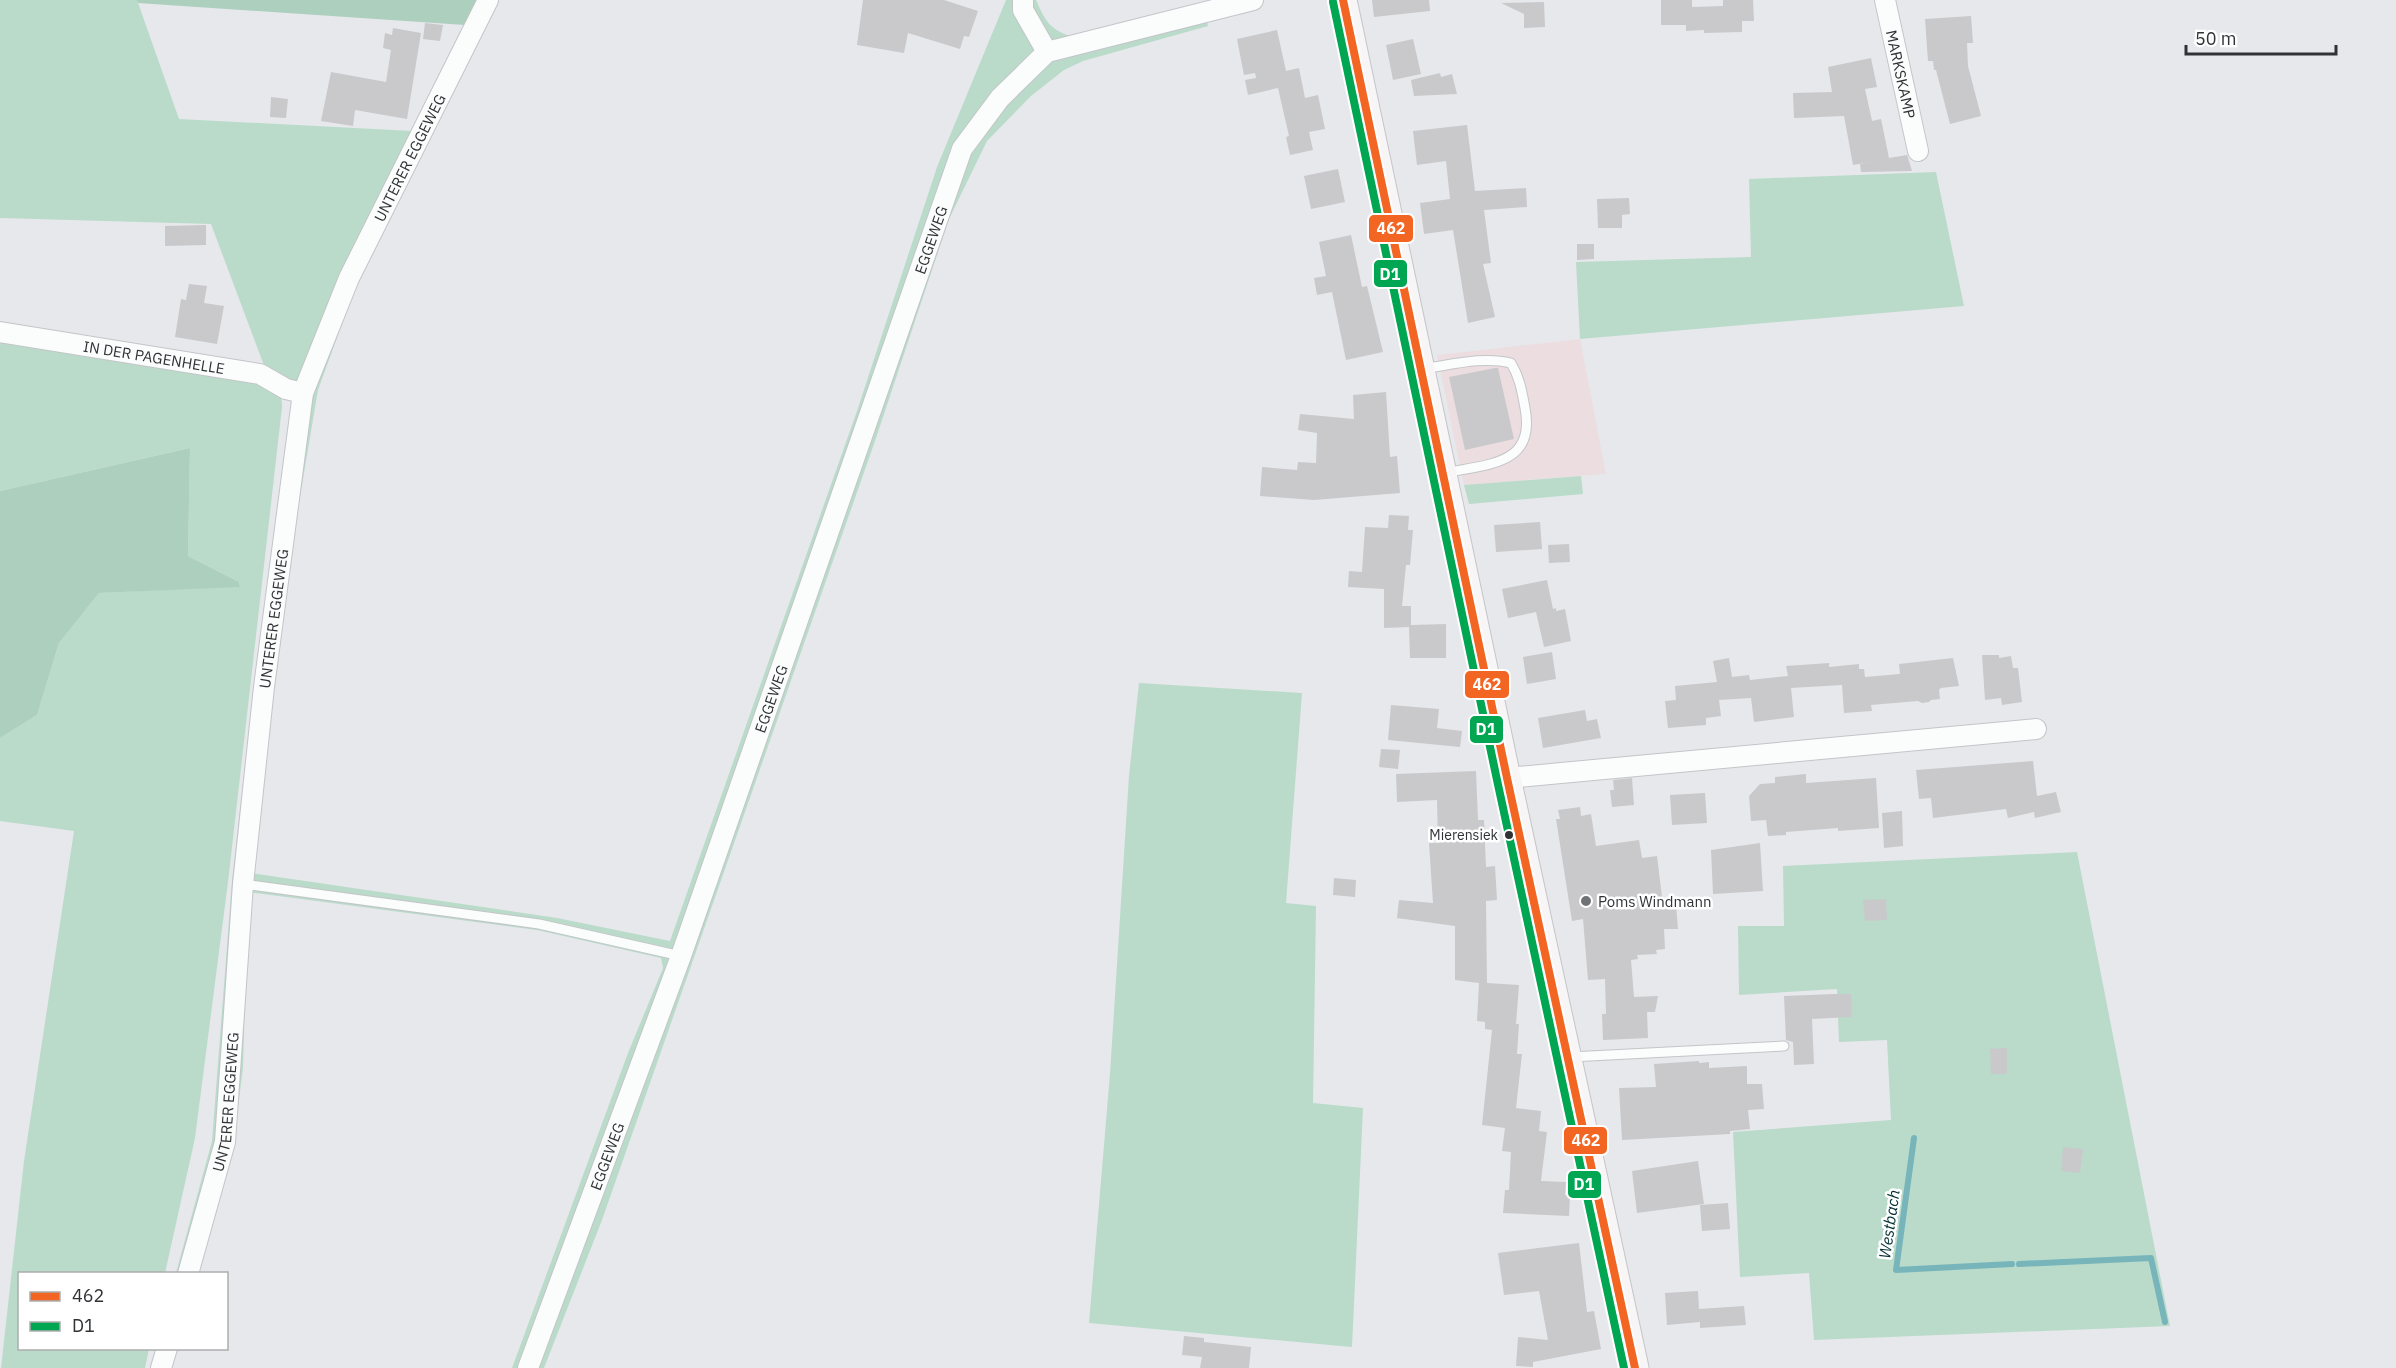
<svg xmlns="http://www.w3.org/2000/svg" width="2396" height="1368" viewBox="0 0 2396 1368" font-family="'IBM Plex Sans',sans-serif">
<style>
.commercial{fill:#ecdee0}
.green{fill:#badbc9}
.forest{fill:#adcfbd}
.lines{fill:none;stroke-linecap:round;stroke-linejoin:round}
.stream{stroke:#77b5bb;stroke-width:6}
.building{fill:#c9c9cc}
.lane-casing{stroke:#c3c5c8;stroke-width:11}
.street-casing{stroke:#c3c5c8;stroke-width:22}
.secondary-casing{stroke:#c3c5c8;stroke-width:29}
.lane{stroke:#fbfcfc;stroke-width:9}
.street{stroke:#fbfcfc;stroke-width:20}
.secondary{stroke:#f8f5f7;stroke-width:27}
.bus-1-casing{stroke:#fff;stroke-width:12}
.bus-2-casing{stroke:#fff;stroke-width:12}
.bus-1{stroke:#f26522;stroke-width:8}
.bus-2{stroke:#00a651;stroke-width:8}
.bus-dot{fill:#303235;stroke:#fff;stroke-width:2}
.poi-dot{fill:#707275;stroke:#fff;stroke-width:2}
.labels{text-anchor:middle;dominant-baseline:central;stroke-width:5;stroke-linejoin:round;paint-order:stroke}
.bus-label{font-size:14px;fill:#303235;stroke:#fff;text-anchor:end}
.street-label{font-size:15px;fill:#303235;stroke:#fff}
.poi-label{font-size:15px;fill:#303235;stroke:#fff;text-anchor:start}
.water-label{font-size:16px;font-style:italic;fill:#043034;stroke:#fff}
.line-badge{stroke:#fff;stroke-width:2}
.badge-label{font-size:16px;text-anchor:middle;font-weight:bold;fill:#fff}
</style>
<rect width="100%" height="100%" fill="#e6e8ec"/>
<polygon class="commercial" points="1580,339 1606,474 1464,485 1437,355"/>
<g class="green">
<path d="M0 0H137L179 119 412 131 318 390 291 550 250 873 557 918 670 941 857 411 937 167 1006 0H1036C1045 20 1049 29 1070 36L1203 2 1208 26 1083 61 1064 70 1031 96 987 141 949 219 875 441 602 1220 544 1368H512L628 1053 663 968 661 958 537 930 248 892 243 1068 232 1153 198 1273H176L212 1141 232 881 254 686 297 382 285 381 265 368 211 224 0 218Z"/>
<polygon points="1936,172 1964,306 1580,339 1576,262 1751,257 1749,179"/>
<polygon points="0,338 251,377 281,391 282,407 228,882 195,1138 165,1273 20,1274 20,1348 149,1349 145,1368 1,1368 24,1161 74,831 0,821 0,738 37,715 59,643 99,593 240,586 239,582 188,556 190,448 0,491"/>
<polygon points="1581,476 1583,494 1469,504 1464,485"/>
<polygon points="1139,683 1302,693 1286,903 1316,906 1313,1103 1363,1108 1352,1347 1089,1323 1110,1074 1129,776"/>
<polygon points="2077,852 2170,1326 1814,1340 1809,1273 1740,1277 1733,1132 1891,1120 1887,1040 1839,1042 1837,989 1739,995 1738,926 1784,926 1783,866"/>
</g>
<g class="forest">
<polygon points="137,0 478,0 465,25 138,3"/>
<polygon points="190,448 188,556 239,582 240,587 99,593 59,643 37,715 0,738 0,491"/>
</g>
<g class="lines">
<g class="stream">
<polyline points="1914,1138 1896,1270 2012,1264"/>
<polyline points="2019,1264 2151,1258 2165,1322"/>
</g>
</g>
<g class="building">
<polygon points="863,0 944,0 978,11 969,37 964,36 960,49 908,33 904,53 857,45"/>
<polygon points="1372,0 1429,0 1430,11 1374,17"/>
<polygon points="1661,0 1692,0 1692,7 1723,6 1723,0 1753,0 1754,21 1742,21 1742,32 1704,33 1704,30 1686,31 1686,25 1661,25"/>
<polygon points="1544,2 1545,27 1524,28 1524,14 1501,3"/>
<polygon points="1971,16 1973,43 1967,43 1968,66 1981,116 1950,124 1936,70 1934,70 1933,61 1928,61 1925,19"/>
<polygon points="425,23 443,25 440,41 423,39"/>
<polygon points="393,28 421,33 407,119 355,110 353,126 321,121 331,72 386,82 391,50 383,48 385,33 392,35"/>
<polygon points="1277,30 1286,71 1299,68 1305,98 1318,95 1325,129 1309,132 1313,150 1290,155 1286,137 1289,136 1278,88 1248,95 1245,80 1256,78 1255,73 1244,75 1237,39"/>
<polygon points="1413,39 1421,74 1393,80 1386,45"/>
<polygon points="1871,58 1877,87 1865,89 1872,121 1881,119 1889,158 1907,155 1912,171 1861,172 1860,164 1876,161 1853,165 1844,116 1794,118 1793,93 1832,92 1828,67"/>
<polygon points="1440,73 1441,77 1452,74 1457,94 1414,96 1411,80"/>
<polygon points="271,97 288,99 286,118 270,117"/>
<polygon points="1467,125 1475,191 1526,188 1527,207 1484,210 1491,263 1483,264 1495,317 1468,323 1453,230 1424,234 1420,203 1450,199 1446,161 1417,165 1413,131"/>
<polygon points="1338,169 1345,202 1311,209 1304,176"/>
<polygon points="1629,198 1630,214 1622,215 1622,228 1598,228 1597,199"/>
<polygon points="206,225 206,245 165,246 165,226"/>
<polygon points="1351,235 1362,287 1367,286 1383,352 1346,360 1332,292 1317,295 1314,278 1326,276 1319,242"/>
<polygon points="1577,244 1594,244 1594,259 1577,260"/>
<polygon points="189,284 207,286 204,303 224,306 217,344 175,337 181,299 186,300"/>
<polygon points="1495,368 1498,368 1514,439 1465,450 1449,377"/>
<polygon points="1386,392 1390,457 1397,456 1400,493 1314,500 1260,496 1262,467 1297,470 1298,462 1316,463 1317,433 1298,430 1300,414 1354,419 1353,395"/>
<polygon points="1389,515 1409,516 1408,530 1413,530 1410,565 1406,565 1402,606 1411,606 1411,625 1446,624 1446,658 1410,658 1409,627 1384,628 1384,589 1348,587 1349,571 1362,572 1365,527 1388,528"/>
<polygon points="1540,522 1542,549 1496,552 1494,525"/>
<polygon points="1569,544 1570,562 1549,563 1548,545"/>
<polygon points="1547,580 1553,609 1556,608 1556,611 1565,609 1571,641 1544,647 1536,612 1508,618 1502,589"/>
<polygon points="1552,652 1556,679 1527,684 1523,657"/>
<polygon points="1982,655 1999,655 1999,658 2011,656 2013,668 2018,668 2022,702 2002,705 2001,698 1985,700"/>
<polygon points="1729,658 1732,677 1749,675 1750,680 1788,676 1786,666 1829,663 1829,667 1859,664 1859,669 1864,669 1865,677 1900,674 1899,664 1953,658 1959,686 1941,688 1939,690 1940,699 1931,700 1929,702 1922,703 1918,701 1871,705 1872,711 1844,713 1842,685 1791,688 1794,717 1754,722 1751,698 1719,700 1721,716 1706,718 1706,725 1668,728 1665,701 1676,700 1675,686 1717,682 1713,661"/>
<polygon points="1391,705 1439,709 1437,728 1462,731 1460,747 1388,740"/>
<polygon points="1585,710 1587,721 1597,719 1601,738 1543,748 1538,718"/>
<polygon points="1381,749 1400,750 1398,769 1379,767"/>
<polygon points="2033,761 2037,796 2056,792 2061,812 2035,818 2034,812 2008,818 2006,809 1933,818 1931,798 1919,799 1916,770"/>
<polygon points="1476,771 1478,820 1484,820 1486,867 1495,866 1497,900 1486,901 1487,983 1519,985 1516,1024 1519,1024 1517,1054 1522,1054 1516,1108 1541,1111 1539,1131 1547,1132 1541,1181 1566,1182 1565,1195 1570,1196 1569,1216 1503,1213 1505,1190 1509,1190 1511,1152 1502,1151 1505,1128 1482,1125 1492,1030 1485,1029 1485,1022 1477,1021 1479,983 1455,980 1455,926 1397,918 1399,900 1433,903 1429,843 1438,843 1437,800 1397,802 1396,774"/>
<polygon points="1806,774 1806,783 1876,778 1879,828 1838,831 1838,828 1786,832 1786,835 1768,836 1766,820 1751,821 1749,796 1760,784 1775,783 1775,777"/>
<polygon points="1632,778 1634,805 1612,807 1610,790 1614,790 1613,780"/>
<polygon points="1705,793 1707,823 1672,825 1670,795"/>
<polygon points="1580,807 1581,816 1591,814 1596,846 1639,840 1642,858 1657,856 1663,905 1676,904 1678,929 1664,929 1665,949 1656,950 1657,954 1637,955 1638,959 1631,960 1634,997 1658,996 1655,1012 1647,1012 1648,1038 1603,1040 1602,1014 1606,1014 1605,979 1588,980 1583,919 1572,921 1556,819 1560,819 1558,810"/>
<polygon points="1902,811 1903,846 1884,848 1882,813"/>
<polygon points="1760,843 1763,891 1713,894 1711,850"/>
<polygon points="1334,878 1356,880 1355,897 1333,895"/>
<polygon points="1886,899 1887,920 1865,921 1863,900"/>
<polygon points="1835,994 1851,994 1852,1017 1812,1019 1814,1064 1794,1065 1793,1042 1786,1040 1784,996"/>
<polygon points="2007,1048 2007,1074 1991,1074 1990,1049"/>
<polygon points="1699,1061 1699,1063 1709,1062 1709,1068 1747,1066 1747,1084 1762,1084 1764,1109 1748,1110 1750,1129 1730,1131 1730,1134 1622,1140 1619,1088 1656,1087 1654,1064"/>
<polygon points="2063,1147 2083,1149 2080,1173 2061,1171"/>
<polygon points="1698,1161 1704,1204 1637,1213 1632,1171"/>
<polygon points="1728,1203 1730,1229 1702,1231 1700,1205"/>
<polygon points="1579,1243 1587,1312 1594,1311 1601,1349 1533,1362 1533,1367 1516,1366 1518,1337 1548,1340 1539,1291 1504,1295 1498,1253"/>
<polygon points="1698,1291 1699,1309 1744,1306 1746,1325 1700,1328 1700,1322 1667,1325 1665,1293"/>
<polygon points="1184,1336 1204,1338 1204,1342 1251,1347 1249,1368 1200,1368 1202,1357 1182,1355"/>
</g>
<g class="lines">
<defs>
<g id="lane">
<path d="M1422 369C1451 365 1482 356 1511 363 1520 378 1522 392 1525 408 1536 465 1488 464 1445 473"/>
<polyline points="243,884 539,924 681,956"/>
<polyline points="1570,1057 1784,1046"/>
</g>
<g id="street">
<polyline points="1023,0 1023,10 1047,52"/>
<path id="s1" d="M1885 0 1918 151"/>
<path id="s2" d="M0 332 260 374 286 389 303 393"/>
<polyline points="1507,778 2036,729"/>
<path id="s3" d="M188 1274 225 1142 243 884 264 687 303 393 349 278 488 0"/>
<polyline points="161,1368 167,1348"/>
<path id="s4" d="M528 1368 681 956 962 149 1000 98 1047 52 1253 0"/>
</g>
<polyline id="secondary" points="1343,0 1507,778 1635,1368"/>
</defs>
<use href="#lane" class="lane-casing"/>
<use href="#street" class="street-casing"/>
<use href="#secondary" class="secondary-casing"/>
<use href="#lane" class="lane"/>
<use href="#street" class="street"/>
<use href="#secondary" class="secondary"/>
<defs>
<polyline id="bus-1" points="1343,0 1507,778 1635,1368"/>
<polyline id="bus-2" points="1333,2 1497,780 1624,1368"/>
</defs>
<use href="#bus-1" class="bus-1-casing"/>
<use href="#bus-2" class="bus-2-casing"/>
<use href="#bus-1" class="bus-1"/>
<use href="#bus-2" class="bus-2"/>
</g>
<circle class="bus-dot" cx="1509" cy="835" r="5"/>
<circle class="poi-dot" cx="1586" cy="901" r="6"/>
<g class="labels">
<g class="bus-label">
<text x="1498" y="835">Mierensiek</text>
</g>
<g class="street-label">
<text stroke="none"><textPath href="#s1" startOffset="76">MARKSKAMP</textPath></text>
<text stroke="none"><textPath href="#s3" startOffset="1149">UNTERER EGGEWEG</textPath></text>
<text stroke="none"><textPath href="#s4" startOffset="1198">EGGEWEG</textPath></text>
<text stroke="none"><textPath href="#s2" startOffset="156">IN DER PAGENHELLE</textPath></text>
<text stroke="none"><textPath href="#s3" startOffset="663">UNTERER EGGEWEG</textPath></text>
<text stroke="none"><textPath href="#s4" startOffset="712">EGGEWEG</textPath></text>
<text stroke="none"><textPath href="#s3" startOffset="177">UNTERER EGGEWEG</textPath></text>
<text stroke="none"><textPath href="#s4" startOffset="226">EGGEWEG</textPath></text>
</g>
<g class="poi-label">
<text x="1598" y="901">Poms Windmann</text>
</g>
<g class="water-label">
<text transform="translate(1889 1224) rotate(-82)">Westbach</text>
</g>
</g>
<g class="line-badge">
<rect x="1368" y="214" width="46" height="29" rx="6" fill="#f26522"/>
<rect x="1373" y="259" width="35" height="29" rx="6" fill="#00a651"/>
<rect x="1464" y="670" width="46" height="29" rx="6" fill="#f26522"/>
<rect x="1469" y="715" width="35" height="29" rx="6" fill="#00a651"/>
<rect x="1563" y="1126" width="45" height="29" rx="6" fill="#f26522"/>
<rect x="1567" y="1170" width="35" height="29" rx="6" fill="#00a651"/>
</g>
<g class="badge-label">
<text x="1391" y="234">462</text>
<text x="1390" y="280">D1</text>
<text x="1487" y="690">462</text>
<text x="1486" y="735">D1</text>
<text x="1586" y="1146">462</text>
<text x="1584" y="1190">D1</text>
</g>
<rect x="18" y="1272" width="210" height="78" fill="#ffffff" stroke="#acadae" stroke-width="1.5"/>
<rect x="30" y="1292" width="30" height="9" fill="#f26522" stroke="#acadae" stroke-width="1.5"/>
<text x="72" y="1302" font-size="18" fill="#303235">462</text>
<rect x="30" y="1322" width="30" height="9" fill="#00a651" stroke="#acadae" stroke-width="1.5"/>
<text x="72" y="1332" font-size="18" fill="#303235">D1</text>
<path d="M2186 45v9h150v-9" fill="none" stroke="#303235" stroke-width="3"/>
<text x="2195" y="45" font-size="18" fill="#303235" stroke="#ffffff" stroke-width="4.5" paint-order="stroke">50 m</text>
</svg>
